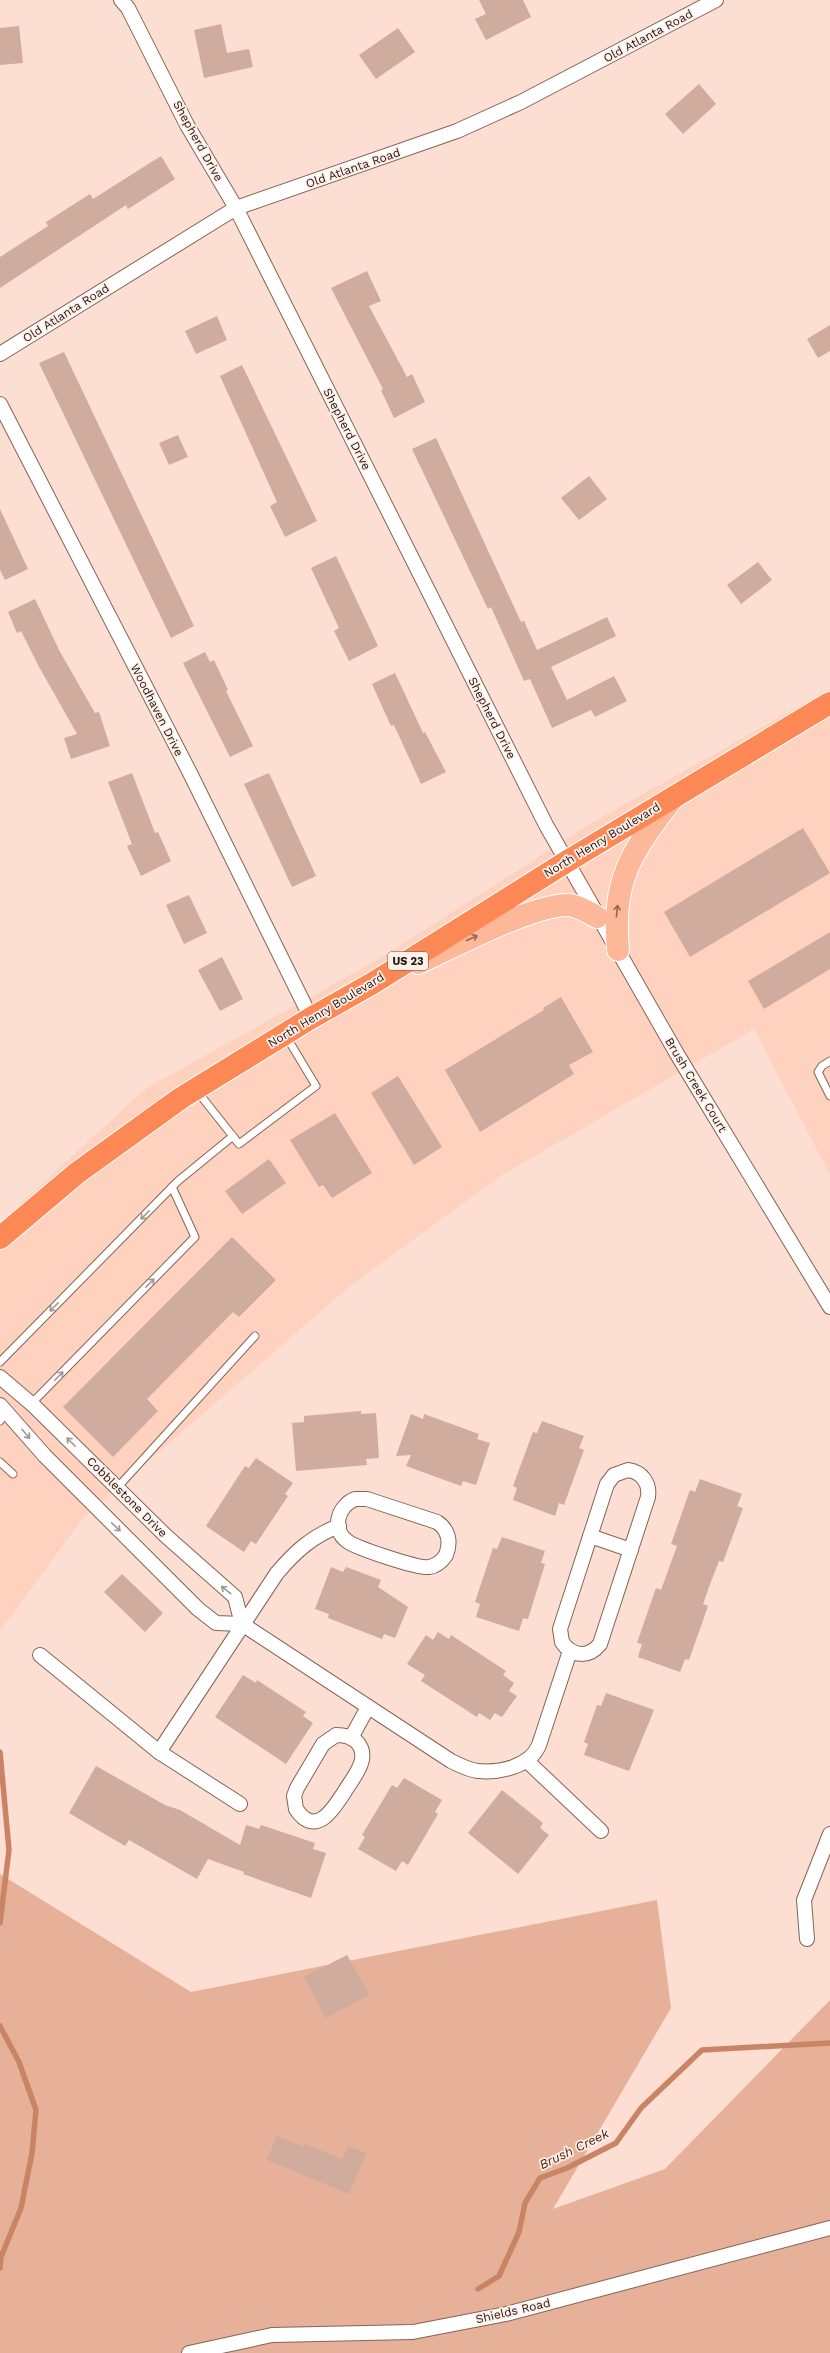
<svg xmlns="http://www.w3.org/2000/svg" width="830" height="2353" viewBox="0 0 830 2353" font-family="'Work Sans',sans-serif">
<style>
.built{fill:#fed2bf}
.green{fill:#e6b099}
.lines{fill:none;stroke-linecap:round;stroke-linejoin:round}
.stream{stroke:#c98465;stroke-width:5.5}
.building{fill:#cfac9d}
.lane-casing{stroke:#846457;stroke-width:9}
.street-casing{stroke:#846457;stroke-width:16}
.primary-casing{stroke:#fff;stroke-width:24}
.highway-casing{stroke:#fff;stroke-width:24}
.lane{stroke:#fff;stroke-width:7}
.street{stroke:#fff;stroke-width:14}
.primary{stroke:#fdb899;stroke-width:22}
.highway{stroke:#fc8955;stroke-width:22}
.oneway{stroke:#906856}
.oneway2{stroke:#9c9794}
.labels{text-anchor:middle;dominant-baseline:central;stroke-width:3.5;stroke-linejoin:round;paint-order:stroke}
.shield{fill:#feefe9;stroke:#655852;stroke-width:1}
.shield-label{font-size:11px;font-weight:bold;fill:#241712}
.street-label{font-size:12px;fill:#241712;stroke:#feefe9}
.water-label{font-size:13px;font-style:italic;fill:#4c1f08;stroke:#feefe9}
</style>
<rect width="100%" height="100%" fill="#fcded2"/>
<polygon class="built" points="830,689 830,1175 754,1029 502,1175 350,1286 83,1518 0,1631 0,1223 145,1089 377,960 595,821"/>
<polygon class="green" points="0,1874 191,1992 657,1900 671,2008 553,2209 665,2169 830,2000 830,2353 0,2353"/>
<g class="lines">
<g class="stream">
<polyline points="0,1752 9,1850 0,1923"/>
<polyline points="0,2026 19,2062 36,2110 32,2153 21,2208 1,2257 0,2268"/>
<polyline points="478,2289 499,2276 519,2232 525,2203 540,2178 567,2168 616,2143 641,2108 702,2050 830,2043"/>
</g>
</g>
<g class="building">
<polygon points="479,0 523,0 531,17 486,40 475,19 486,14"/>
<polygon points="221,24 227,53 249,49 253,67 204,78 194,30"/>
<polygon points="19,26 23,63 0,65 0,28"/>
<polygon points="398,28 415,52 376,79 359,55"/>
<polygon points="699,84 716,104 683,134 665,114"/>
<polygon points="161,156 175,179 128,209 126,205 0,288 0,257 48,226 46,222 90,194 93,199"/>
<polygon points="367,271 381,301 369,306 407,377 412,374 425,402 394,418 381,390 383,389 331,288"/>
<polygon points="217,316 227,340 196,354 185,331"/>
<polygon points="830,325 830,351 818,358 807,339"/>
<polygon points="64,352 194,626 171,638 39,363"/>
<polygon points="242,365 317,521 285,537 270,506 277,502 220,376"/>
<polygon points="178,435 188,457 169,465 159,443"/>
<polygon points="436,438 521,622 524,621 537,650 607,617 616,636 551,667 567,700 614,676 627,701 595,717 591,710 552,728 530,679 524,681 491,607 488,609 412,449"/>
<polygon points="589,476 607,499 579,520 561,498"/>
<polygon points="0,509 28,569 5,580 0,570"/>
<polygon points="336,556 378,646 349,661 334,631 339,628 311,568"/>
<polygon points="758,562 772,580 741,604 727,585"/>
<polygon points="35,599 59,650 95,713 99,712 110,746 71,759 64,738 77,734 38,665 21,631 17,633 8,612"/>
<polygon points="205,652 210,662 214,660 228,690 226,691 253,746 230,757 183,663"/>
<polygon points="395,673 423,733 425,732 446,772 421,784 394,725 391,726 372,684"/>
<polygon points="132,773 155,833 158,832 171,861 141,876 127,846 132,844 108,782"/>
<polygon points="269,773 316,876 292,887 244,784"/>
<polygon points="803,828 830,873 690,957 664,912"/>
<polygon points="189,895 207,933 184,944 166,905"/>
<polygon points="830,932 830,969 764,1009 748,981"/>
<polygon points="222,957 243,999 220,1011 198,970"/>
<polygon points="561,997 593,1052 569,1065 574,1074 480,1132 445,1070 544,1010 543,1008"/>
<polygon points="398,1076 442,1147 414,1165 371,1093"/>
<polygon points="335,1113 372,1173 332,1198 323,1185 319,1187 290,1140"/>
<polygon points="269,1159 286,1183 242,1214 225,1191"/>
<polygon points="232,1237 276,1280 239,1317 233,1312 147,1399 158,1411 113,1457 63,1407"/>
<polygon points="361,1411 361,1414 376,1413 379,1458 366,1459 367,1465 296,1471 292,1423 304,1422 304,1416"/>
<polygon points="411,1414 423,1419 424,1414 479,1434 477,1439 490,1443 476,1485 463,1481 461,1486 406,1466 411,1455 396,1456"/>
<polygon points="542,1421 584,1436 579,1448 584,1450 564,1505 559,1503 555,1516 513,1500 517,1488 513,1486 533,1432 537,1433"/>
<polygon points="256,1458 293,1483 285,1494 288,1496 256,1544 251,1541 244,1552 206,1526 245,1466 249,1468"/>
<polygon points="700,1479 742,1494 737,1506 743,1508 723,1562 719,1561 709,1587 703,1604 708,1606 689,1660 685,1659 680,1672 638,1657 642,1644 637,1643 656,1588 661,1590 677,1546 671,1544 690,1490 695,1492"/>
<polygon points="502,1537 545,1551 541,1563 545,1564 528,1619 523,1618 519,1631 476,1617 480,1604 475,1602 493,1548 497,1549"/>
<polygon points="331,1567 343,1572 346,1567 381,1580 378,1587 408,1607 395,1638 384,1634 382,1639 328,1618 329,1614 315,1609"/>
<polygon points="122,1574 163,1613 145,1632 104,1592"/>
<polygon points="438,1632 449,1639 451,1635 506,1671 503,1675 514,1683 509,1691 517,1696 502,1717 495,1713 490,1720 479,1713 477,1717 421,1681 425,1675 407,1664 426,1635 433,1640"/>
<polygon points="243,1675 256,1683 257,1680 306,1712 303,1716 313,1723 286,1764 215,1717"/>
<polygon points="606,1693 654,1710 629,1771 584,1755 588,1744 584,1742 597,1705 601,1706"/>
<polygon points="96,1766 165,1805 180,1810 240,1845 246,1825 259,1829 261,1825 315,1843 313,1849 326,1853 311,1898 243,1874 244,1872 208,1859 197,1879 129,1840 125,1846 69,1813"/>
<polygon points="404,1778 442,1800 435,1812 438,1814 408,1865 402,1861 396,1871 358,1849 365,1837 362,1835 392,1785 397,1788"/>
<polygon points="502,1790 543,1823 540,1828 549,1835 518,1874 468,1833"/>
<polygon points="347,1955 369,1995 326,2018 304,1977"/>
<polygon points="277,2136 304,2147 305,2144 342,2159 348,2146 366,2153 349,2194 267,2160"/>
</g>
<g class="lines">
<defs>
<g id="lane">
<polyline points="830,1061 822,1066 818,1072 830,1096"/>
<polyline points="197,1091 239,1144 316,1086 286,1036"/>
<polyline points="0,1362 178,1181 233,1136"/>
<polyline points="31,1404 195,1237 172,1187"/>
<polyline points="0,1421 6,1412"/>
<polyline points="0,1462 13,1474"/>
<polyline points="117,1488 255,1336"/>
</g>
<g id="street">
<polyline points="121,0 128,8 187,125 236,208 546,825 677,1054 830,1307"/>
<polyline points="0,354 236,208 457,131 521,102 716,0"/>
<polyline points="0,404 190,773 311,1018"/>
<polyline points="0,1377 34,1406 166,1536 235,1597 242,1624"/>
<path d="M0 1405 45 1456 198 1609 216 1623 242 1624 451 1761C460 1765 468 1770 478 1771 499 1773 530 1767 539 1745L570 1651"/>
<path d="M628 1470C642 1472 650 1483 648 1497L600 1644C589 1658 572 1657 562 1642L560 1629 607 1484 614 1475Z"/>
<path d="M355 1499H367L437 1522C449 1530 451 1542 446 1555 442 1561 437 1566 429 1567 419 1569 356 1548 347 1541 331 1529 338 1506 355 1499Z"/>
<polyline points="590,1536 631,1550"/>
<polyline points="40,1655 159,1752 240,1804"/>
<path d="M336 1735C344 1735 350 1736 356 1741 372 1757 354 1776 345 1791 334 1808 316 1839 296 1809L294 1796 297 1788 323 1744Z"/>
<polyline points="351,1738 368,1707"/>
<path d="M159 1752 277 1573C295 1552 312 1536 339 1526"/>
<polyline points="527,1761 601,1831"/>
<polyline points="807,1939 804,1900 830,1834"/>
<polyline points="189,2353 272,2335 413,2332 506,2314 830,2228"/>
</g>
<g id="primary">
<path d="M618 950C611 880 632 851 673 798"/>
<path d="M418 963C454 947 531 905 568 905 577 905 589 913 597 917"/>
</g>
<polyline id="highway" points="0,1238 77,1173 181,1098 311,1018 373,983 566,862 830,703"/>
</defs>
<use href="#lane" class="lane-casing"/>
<use href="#street" class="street-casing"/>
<use href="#primary" class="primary-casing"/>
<use href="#highway" class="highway-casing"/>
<use href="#lane" class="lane"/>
<use href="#street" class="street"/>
<use href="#primary" class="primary"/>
<use href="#highway" class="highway"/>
</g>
<defs><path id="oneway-shaft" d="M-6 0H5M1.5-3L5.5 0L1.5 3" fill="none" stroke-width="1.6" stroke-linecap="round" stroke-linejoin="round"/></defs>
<g class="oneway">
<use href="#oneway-shaft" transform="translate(617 911) rotate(-84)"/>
<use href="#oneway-shaft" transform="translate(472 938) rotate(-24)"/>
</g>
<g class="oneway2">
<use href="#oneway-shaft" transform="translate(145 1215) rotate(135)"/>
<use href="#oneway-shaft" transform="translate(150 1283) rotate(-45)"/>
<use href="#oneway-shaft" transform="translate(54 1307) rotate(135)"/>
<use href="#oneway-shaft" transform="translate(59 1376) rotate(-45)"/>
<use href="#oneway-shaft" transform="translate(26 1434) rotate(49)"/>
<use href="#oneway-shaft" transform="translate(71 1442) rotate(-135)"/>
<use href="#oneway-shaft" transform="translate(116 1527) rotate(44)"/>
<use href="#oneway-shaft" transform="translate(226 1590) rotate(-142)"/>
</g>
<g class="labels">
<rect class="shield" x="388" y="952" width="40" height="18" rx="3"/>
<g class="shield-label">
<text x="408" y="961">US 23</text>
</g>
<g class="street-label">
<text transform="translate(648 36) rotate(-28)">Old Atlanta Road</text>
<text transform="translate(198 141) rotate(61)">Shepherd Drive</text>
<text transform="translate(353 168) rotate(-19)">Old Atlanta Road</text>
<text transform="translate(66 313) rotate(-32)">Old Atlanta Road</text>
<text transform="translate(347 429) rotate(63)">Shepherd Drive</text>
<text transform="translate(157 710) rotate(63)">Woodhaven Drive</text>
<text transform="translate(492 718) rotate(63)">Shepherd Drive</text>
<text transform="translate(602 840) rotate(-31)">North Henry Boulevard</text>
<text transform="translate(326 1010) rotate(-31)">North Henry Boulevard</text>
<text transform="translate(696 1085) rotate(59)">Brush Creek Court</text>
<text transform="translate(127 1497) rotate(45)">Cobblestone Drive</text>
<text transform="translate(513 2311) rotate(-13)">Shields Road</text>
</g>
<g class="water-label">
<text transform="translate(574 2149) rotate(-26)">Brush Creek</text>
</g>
</g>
</svg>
